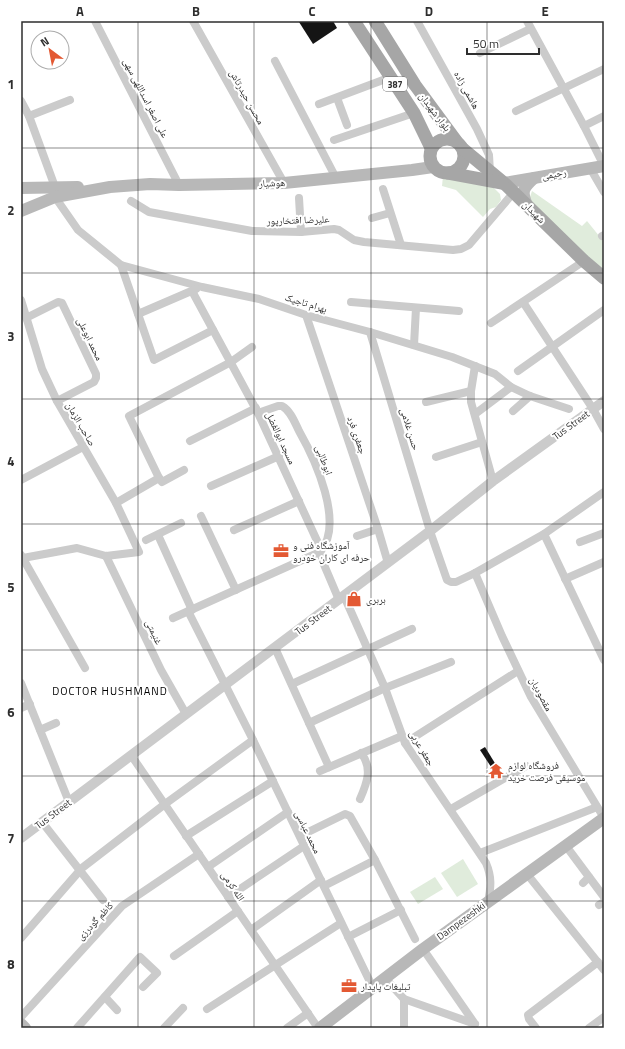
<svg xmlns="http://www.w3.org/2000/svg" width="625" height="1049" viewBox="0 0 625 1049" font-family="'Titillium Web','Noto Naskh Arabic',sans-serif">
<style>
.green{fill:#e0ecdc}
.building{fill:#151515}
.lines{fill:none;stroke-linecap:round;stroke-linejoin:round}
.minor{stroke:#cbcbcb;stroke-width:8}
.tertiary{stroke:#cbcbcb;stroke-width:10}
.secondary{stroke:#b8b8b8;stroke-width:12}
.primary{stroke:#a6a6a6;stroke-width:13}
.grid{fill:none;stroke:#2e2e2e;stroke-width:1;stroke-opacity:0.55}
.labels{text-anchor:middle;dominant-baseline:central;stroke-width:4;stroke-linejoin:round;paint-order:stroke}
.shield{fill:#fff;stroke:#6d6d6d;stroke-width:1}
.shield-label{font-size:9px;font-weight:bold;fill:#2e2e2e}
.street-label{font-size:10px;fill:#2e2e2e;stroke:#fff}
.poi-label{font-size:10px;fill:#2e2e2e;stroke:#fff;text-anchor:start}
.neighbourhood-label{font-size:11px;letter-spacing:1px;fill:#000;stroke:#fff}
.neatline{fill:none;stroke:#2e2e2e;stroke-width:1.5}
.grid-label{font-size:13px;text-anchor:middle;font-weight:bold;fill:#2e2e2e}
</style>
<rect width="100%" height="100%" fill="#fff"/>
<g class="green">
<polygon points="443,176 491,185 500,194 501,200 496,207 490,209 483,217 456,190 442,186"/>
<polygon points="532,191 582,226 587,221 604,242 604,274 529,200"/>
<polygon points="463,859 478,884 457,897 441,873"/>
<polygon points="435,877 443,889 418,904 410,892"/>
</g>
<g class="building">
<polygon points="301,21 333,21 337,28 313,44 299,22"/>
<polygon points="485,747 501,773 497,776 480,750"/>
</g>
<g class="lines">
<g class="minor">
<polyline points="95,21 179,185"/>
<polyline points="193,21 284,183"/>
<polyline points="417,21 477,129 489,155 490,172"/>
<polyline points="527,21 584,126 604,166"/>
<polyline points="480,53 530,29"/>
<polyline points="275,61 336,178"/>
<polyline points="337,98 347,125"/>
<polyline points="21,101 29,116 55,187"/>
<polyline points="319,104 391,77"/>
<polyline points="516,111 604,69"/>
<polyline points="29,116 70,100"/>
<polyline points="584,126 604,116"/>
<polyline points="334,140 414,113"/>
<polyline points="590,168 604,192"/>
<polyline points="383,189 401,245"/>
<polyline points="55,197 78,230 121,265 202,287 259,299 306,315 370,332 452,357 495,374 511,387 530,396 569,409"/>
<polyline points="299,198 301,232"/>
<polyline points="131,201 149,212 252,231 301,232 334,229 339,230 354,240 364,242 453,250 461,249 469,245 514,192"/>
<polyline points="372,218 390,213"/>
<polyline points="602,236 604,235"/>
<polyline points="121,265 154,360 213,330"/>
<polyline points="192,291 258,413 319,545 322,560 339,600"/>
<polyline points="21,300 42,369 57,401 116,503 139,552 106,556 77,548 23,558"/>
<polyline points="351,302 459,311"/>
<polyline points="523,302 593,409 604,429"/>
<polyline points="138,314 196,289"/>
<polyline points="306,315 378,529 388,563"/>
<polyline points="26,318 58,302 62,303 96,374 96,378 94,382 57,401"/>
<polyline points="491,323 584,261"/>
<polyline points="370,332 430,531 447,580 451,582 456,582 475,573 544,534 604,492"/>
<polyline points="414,345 416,308"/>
<polyline points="475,366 471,391 471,402 493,481"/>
<polyline points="518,371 604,310"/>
<polyline points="426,402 471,391"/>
<polyline points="513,411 530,396"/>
<polyline points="475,414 511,387"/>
<polyline points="190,441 256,408"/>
<polyline points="436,457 482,442"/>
<polyline points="159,478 129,416 231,362 252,347"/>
<polyline points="159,478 162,482 184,470"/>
<polyline points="21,480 83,447"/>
<polyline points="211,486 279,456"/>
<polyline points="116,503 159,478"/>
<polyline points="201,516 236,590"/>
<polyline points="234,530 299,501"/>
<polyline points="544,534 604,660"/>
<polyline points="158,535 192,610"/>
<polyline points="357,536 378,529"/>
<polyline points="146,540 181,523"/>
<polyline points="580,542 604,533"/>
<polyline points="21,555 85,668"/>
<polyline points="106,556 161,670 186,714"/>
<polyline points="475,573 502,636 531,697 604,818"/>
<polyline points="565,579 604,562"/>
<path d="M344 596 385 688 405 743 486 863C492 877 491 887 488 902"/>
<polyline points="188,611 253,740 373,988"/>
<path d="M173 618 320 552C345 524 315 459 299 431 295 423 291 411 282 406H278L258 413"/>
<polyline points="275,648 329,767"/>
<polyline points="21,683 69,802"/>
<polyline points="292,684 412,629"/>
<polyline points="21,708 30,704"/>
<polyline points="309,723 385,688 451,662"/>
<polyline points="40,730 56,723"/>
<polyline points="405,743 518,671"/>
<polyline points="131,755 318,1028"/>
<polyline points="320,771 402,736"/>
<path d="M360 799C367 783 373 768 361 753"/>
<polyline points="451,809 526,766"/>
<polyline points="42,822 103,900"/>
<polyline points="186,836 273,781"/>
<polyline points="300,836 345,814 350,816 375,860 415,939"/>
<polyline points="566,846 604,897"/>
<polyline points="480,853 597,807"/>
<polyline points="208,867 288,812"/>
<polyline points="527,874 604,970"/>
<polyline points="583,883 589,877"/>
<polyline points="324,886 375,860"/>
<polyline points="228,897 304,846"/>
<polyline points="599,905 604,902"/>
<polyline points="251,930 321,880"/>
<polyline points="348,937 401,910"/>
<polyline points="21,938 82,868 165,804 253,740"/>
<polyline points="423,949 475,1024"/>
<polyline points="174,956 238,911"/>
<polyline points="385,978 404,999 404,1028"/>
<polyline points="105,997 117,1010"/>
<polyline points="404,999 475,1024"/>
<polyline points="207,1009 341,923"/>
<polyline points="21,1017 122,906 199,854"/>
<polyline points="77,1028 140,957 157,973 143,987"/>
<polyline points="164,1028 183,1008"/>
<polyline points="287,1028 308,1013"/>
<polyline points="536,1028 529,1019 528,1015 598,962"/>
<polyline points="589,1028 604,1017"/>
</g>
<polyline class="tertiary" points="21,838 430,531 493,481 604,401"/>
<g class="secondary">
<polyline points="504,183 604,166"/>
<polyline points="21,188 78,187"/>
<path d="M527 205C521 191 523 188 534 178"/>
<polyline points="21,211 55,197 110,187 150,184 179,185 284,183 412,170 433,167"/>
<polyline points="21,1024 25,1028"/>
<polyline points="320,1028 423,949 604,818"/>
</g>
<g class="primary">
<polyline points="354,21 414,113 431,148"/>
<polyline points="375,21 415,85 457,142"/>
<circle cx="447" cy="156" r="17"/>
<polyline points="463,149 504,183 584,261 604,278"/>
<polyline points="448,173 502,183"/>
</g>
</g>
<path class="grid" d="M138 21V1028M254 21V1028M371 21V1028M487 21V1028M21 148H604M21 273H604M21 399H604M21 524H604M21 650H604M21 776H604M21 901H604"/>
<defs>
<symbol id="office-bare" viewBox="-9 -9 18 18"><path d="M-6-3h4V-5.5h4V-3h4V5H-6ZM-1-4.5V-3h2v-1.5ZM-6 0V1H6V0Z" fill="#e35933" stroke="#fff" stroke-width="2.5" paint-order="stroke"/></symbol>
<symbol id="shop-bare" viewBox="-9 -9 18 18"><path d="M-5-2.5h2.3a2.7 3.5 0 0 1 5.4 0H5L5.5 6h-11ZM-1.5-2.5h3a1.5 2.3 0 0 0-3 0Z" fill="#e35933" stroke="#fff" stroke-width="2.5" paint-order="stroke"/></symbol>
<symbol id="temple-bare" viewBox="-9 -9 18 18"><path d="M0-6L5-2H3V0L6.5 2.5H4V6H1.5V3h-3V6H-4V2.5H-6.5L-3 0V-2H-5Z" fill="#e35933" stroke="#fff" stroke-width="2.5" paint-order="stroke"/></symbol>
</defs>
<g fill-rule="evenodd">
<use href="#office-bare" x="270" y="540" width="22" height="22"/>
<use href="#shop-bare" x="343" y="588" width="22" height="22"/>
<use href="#temple-bare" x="485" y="760" width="22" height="22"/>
<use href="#office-bare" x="338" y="975" width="22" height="22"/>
</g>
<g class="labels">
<rect class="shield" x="383" y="77" width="24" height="14" rx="3"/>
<g class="shield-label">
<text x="395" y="84">387</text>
</g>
<g class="street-label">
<text transform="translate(467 90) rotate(61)">هاشمی زاده</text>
<text transform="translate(247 97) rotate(61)">محسن حیدرتاش</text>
<text transform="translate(146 98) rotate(63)">علی اصغر اسداللهی سهی</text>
<text transform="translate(435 112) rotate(53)">بلوار شهیدان</text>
<text transform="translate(554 174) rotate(-10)">رحیمی</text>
<text transform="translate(272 183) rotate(-2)">هوشیار</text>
<text transform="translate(534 212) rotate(45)">شهیدان</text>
<text transform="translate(298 220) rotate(-2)">علیرضا افتخارپور</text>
<text transform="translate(306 303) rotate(17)">بهرام تاجیک</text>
<text transform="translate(90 339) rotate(64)">محمد ابوعلی</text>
<text transform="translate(81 424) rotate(60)">صاحب الزمان</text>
<text transform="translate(571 425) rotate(-36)">Tus Street</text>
<text transform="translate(410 429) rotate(73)">حسن غلامی</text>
<text transform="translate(357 435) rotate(71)">جعفری فرد</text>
<text transform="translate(281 438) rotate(65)">مسجد ابوالفضل</text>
<text transform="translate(324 460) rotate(69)">ابوطالبی</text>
<text transform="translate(313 620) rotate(-37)">Tus Street</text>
<text transform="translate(154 632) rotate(65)">غنیمتی</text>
<text transform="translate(541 694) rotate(62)">مقصودیان</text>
<text transform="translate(422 748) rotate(59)">جعفر عربی</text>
<text transform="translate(53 814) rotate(-37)">Tus Street</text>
<text transform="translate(308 832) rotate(64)">محمد عباسی</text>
<text transform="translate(233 886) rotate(56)">الله کرمی</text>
<text transform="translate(95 921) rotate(-47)">کاظم گودرزی</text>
<text transform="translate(461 921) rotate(-36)">Dampezeshki</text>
</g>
<g class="poi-label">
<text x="293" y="545">آموزشگاه فنی و<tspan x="293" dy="12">حرفه ای کاران خودرو</tspan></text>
<text x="366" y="599">بربری</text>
<text x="508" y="765">فروشگاه لوازم<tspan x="508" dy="12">موسیقی فرصت خرید</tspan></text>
<text x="361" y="986">تبلیغات پایدار</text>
</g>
<g class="neighbourhood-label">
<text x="110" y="691">DOCTOR HUSHMAND</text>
</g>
</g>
<rect width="625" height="1049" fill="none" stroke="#ffffff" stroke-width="44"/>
<g transform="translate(50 50) rotate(328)"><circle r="19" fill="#ffffff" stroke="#ababab"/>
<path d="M0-3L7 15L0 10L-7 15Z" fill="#e35933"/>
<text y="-6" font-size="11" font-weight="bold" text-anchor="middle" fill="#2e2e2e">N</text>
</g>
<path d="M467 48v6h72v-6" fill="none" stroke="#2e2e2e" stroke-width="2"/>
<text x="473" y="48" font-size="12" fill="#2e2e2e" stroke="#ffffff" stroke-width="3" paint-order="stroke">50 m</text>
<rect x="22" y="22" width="581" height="1005" class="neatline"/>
<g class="grid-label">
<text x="80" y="16">A</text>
<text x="196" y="16">B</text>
<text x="312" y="16">C</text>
<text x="429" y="16">D</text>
<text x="545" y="16">E</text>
<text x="11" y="89">1</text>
<text x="11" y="215">2</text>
<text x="11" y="341">3</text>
<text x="11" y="466">4</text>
<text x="11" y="592">5</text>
<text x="11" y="717">6</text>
<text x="11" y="843">7</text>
<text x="11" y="969">8</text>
</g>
</svg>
